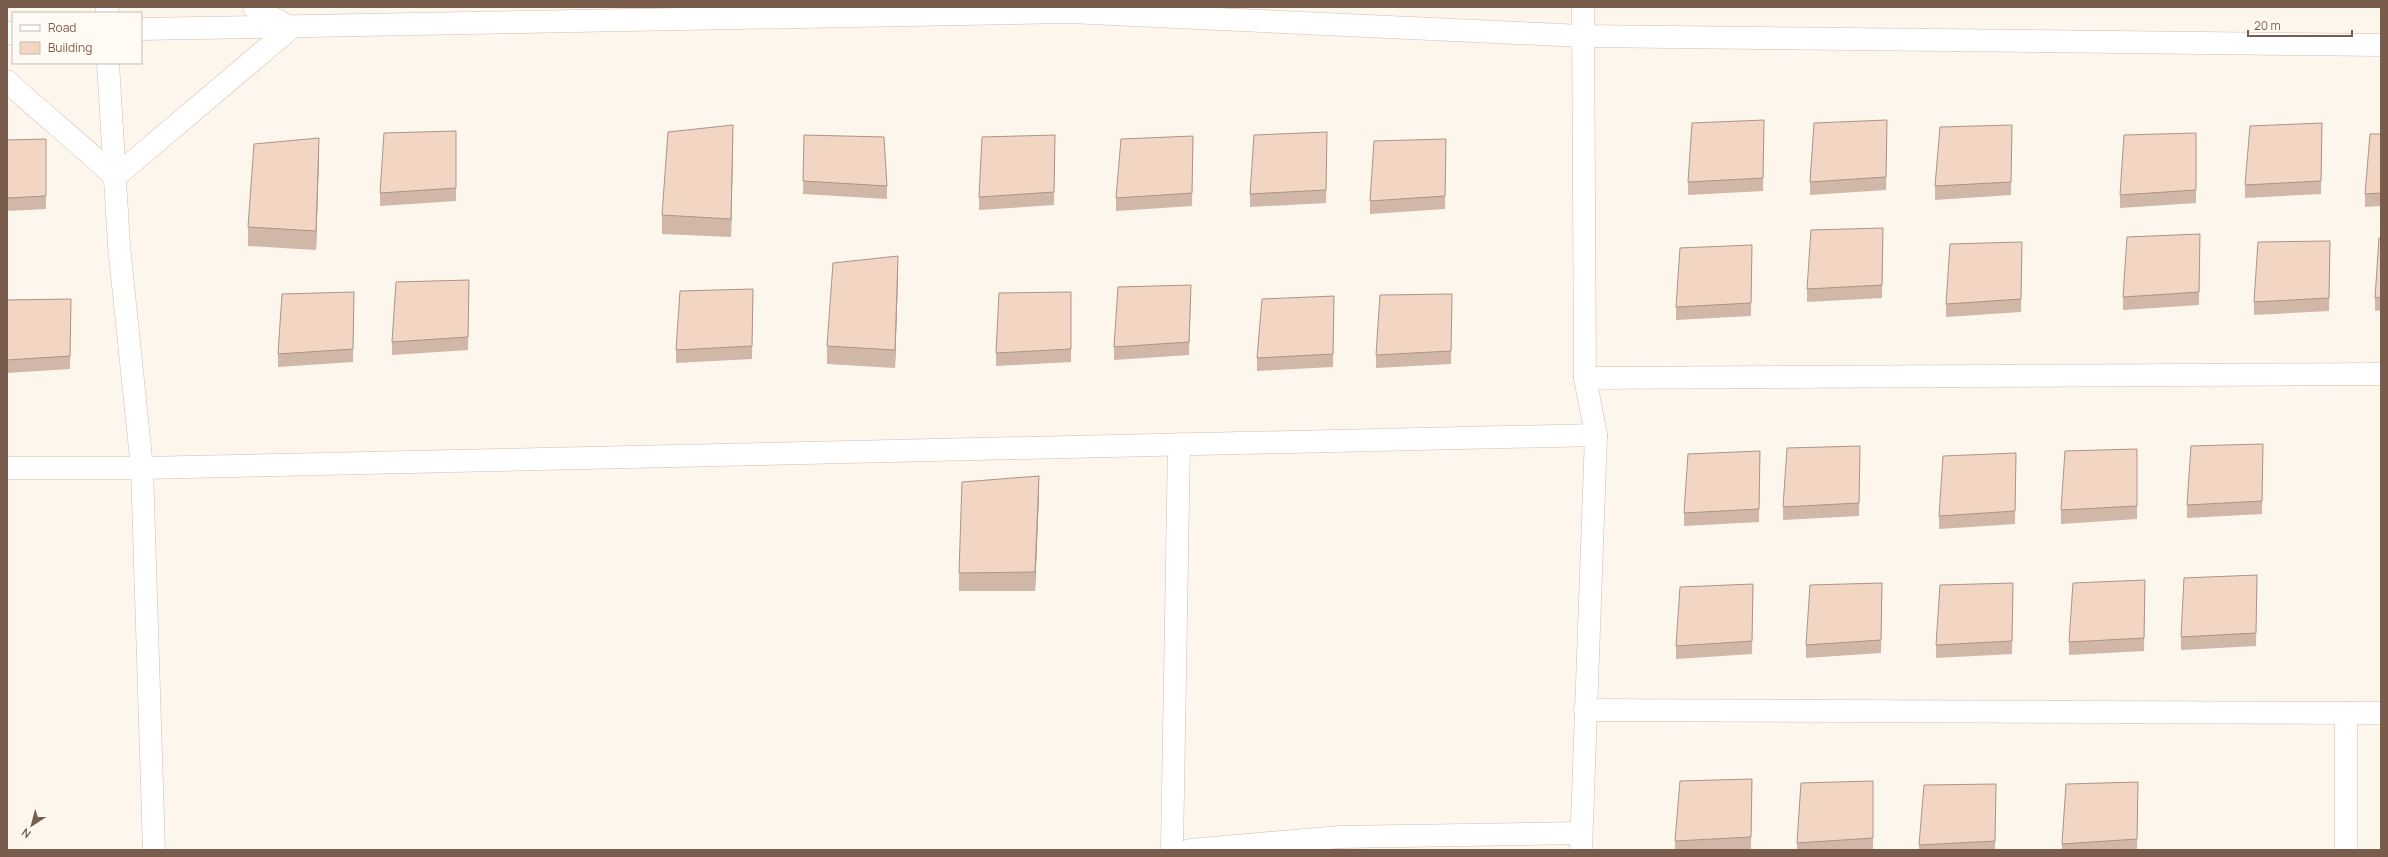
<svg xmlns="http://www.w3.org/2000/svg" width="2388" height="857" viewBox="0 0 2388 857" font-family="Manrope,sans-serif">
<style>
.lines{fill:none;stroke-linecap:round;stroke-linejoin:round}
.street-casing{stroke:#d1beb0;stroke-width:23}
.street{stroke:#fff;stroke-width:22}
.wall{fill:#d1b7a8}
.shaded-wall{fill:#aa9588}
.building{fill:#f3d5c3;stroke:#aa9588}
</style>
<rect width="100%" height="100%" fill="#fdf6ec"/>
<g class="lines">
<defs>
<g id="street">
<polyline points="107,13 107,7"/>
<polyline points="141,29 1069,12 1582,36 2381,45"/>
<polyline points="7,33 13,33"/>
<polyline points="108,63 119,246 142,468 154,850"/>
<path d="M7 81C42 114 80 143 115 177L291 28 254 7"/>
<polyline points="1585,378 2381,374"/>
<polyline points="7,468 142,468 1596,435"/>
<polyline points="1585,710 2381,713"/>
<polyline points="1172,850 1179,444"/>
<polyline points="1190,850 1340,837 1581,833"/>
<polyline points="1581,850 1596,435 1585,378 1583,7"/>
<polyline points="2346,850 2346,713"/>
</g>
</defs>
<use href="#street" class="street-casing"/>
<use href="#street" class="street"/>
</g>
<g class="wall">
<polygon points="1764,120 1763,191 1688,195 1688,182"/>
<polygon points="1887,120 1886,190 1810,195 1810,182"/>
<polygon points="2322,123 2321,194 2245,198 2245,185"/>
<polygon points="2012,125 2011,195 1935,200 1935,186"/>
<polygon points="456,131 456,201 380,206 380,193"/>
<polygon points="1327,132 1326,203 1250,207 1250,194"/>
<polygon points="2196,133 2196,203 2120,208 2120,195"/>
<polygon points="2381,134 2381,206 2365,207 2365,194"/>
<polygon points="804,135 887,186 887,199 803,194"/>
<polygon points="1055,135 1054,205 979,210 979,197"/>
<polygon points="1193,136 1192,206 1116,211 1116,198"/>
<polygon points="46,139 46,209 7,211 7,140"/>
<polygon points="733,144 731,237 662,234 662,215"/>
<polygon points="1446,152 1445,209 1370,214 1370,201"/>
<polygon points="319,156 316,250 248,246 248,227"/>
<polygon points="1883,228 1882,298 1807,302 1807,289"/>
<polygon points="2200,234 2199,305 2123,310 2123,297"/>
<polygon points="2381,238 2381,310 2375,311 2375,298"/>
<polygon points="2330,241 2329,311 2254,315 2254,302"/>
<polygon points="2022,242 2021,312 1946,317 1946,304"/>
<polygon points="1752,245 1751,316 1676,320 1676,307"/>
<polygon points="898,275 895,368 827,364 827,346"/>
<polygon points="469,280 468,350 392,355 392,342"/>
<polygon points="753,289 752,359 676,363 676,350"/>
<polygon points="354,292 353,362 278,367 278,354"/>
<polygon points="1071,292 1071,362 996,366 996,353"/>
<polygon points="1452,294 1451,364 1376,368 1376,355"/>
<polygon points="1334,296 1333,367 1257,371 1257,358"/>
<polygon points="1191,298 1189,355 1114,360 1114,347"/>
<polygon points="71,299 70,369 7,373 7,300"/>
<polygon points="2263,444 2262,514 2187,518 2187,505"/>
<polygon points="1860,446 1859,516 1783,520 1783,507"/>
<polygon points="2137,449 2137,519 2061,524 2061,510"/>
<polygon points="1760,451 1759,522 1684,526 1684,513"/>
<polygon points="2016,453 2015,524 1939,529 1939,516"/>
<polygon points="1039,494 1035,591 959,591 959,573"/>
<polygon points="2257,575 2256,646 2181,650 2181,637"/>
<polygon points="2145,580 2144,651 2069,655 2069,642"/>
<polygon points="1882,583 1881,653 1806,658 1806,645"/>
<polygon points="2013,583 2012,654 1936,658 1936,645"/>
<polygon points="1753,584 1752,654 1676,659 1676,646"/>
<polygon points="1752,779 1751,850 1675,850 1675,841"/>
<polygon points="1873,781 1873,850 1797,850 1797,843"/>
<polygon points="2138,782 2137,850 2062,850 2062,844"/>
<polygon points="1996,784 1995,850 1919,850 1919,845"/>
</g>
<g class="shaded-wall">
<polygon points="733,125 733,144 731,237 731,219"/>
<polygon points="319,138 319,156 316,250 316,231"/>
<polygon points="898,256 898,275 895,368 895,350"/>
<polygon points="1039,476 1039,494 1035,591 1035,572"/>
</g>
<g class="building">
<polygon points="1764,120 1763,178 1688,182 1692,123"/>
<polygon points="1887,120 1886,177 1810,182 1814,123"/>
<polygon points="2322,123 2321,181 2245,185 2250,126"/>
<polygon points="733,125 731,219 662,215 668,132"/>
<polygon points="2012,125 2011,182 1935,186 1940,127"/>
<polygon points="456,131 456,188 380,193 384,133"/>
<polygon points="1327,132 1326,190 1250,194 1254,135"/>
<polygon points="2196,133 2196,190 2120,195 2124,135"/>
<polygon points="2370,134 2381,134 2381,193 2365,194"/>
<polygon points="804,135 884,137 887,186 803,181"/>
<polygon points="1055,135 1054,192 979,197 982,137"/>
<polygon points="1193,136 1192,193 1116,198 1121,139"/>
<polygon points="319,138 316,231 248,227 254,144"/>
<polygon points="46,139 46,196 7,198 7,140"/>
<polygon points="1446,139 1445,196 1370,201 1374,141"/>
<polygon points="1883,228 1882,285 1807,289 1811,230"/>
<polygon points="2200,234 2199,292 2123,297 2127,237"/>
<polygon points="2379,238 2381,238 2381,297 2375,298"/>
<polygon points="2330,241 2329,298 2254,302 2258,242"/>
<polygon points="2022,242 2021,299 1946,304 1950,244"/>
<polygon points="1752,245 1751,303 1676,307 1680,248"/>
<polygon points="898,256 895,350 827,346 833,263"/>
<polygon points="469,280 468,337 392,342 396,282"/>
<polygon points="1191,285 1189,342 1114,347 1118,287"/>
<polygon points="753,289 752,346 676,350 680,291"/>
<polygon points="354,292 353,349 278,354 282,294"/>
<polygon points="1071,292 1071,349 996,353 999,293"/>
<polygon points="1452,294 1451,351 1376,355 1380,295"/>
<polygon points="1334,296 1333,354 1257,358 1262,299"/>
<polygon points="71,299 70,356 7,360 7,300"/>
<polygon points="2263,444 2262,501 2187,505 2191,446"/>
<polygon points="1860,446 1859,503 1783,507 1787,448"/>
<polygon points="2137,449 2137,506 2061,510 2065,451"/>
<polygon points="1760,451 1759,509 1684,513 1688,454"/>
<polygon points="2016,453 2015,511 1939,516 1943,456"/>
<polygon points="1039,476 1035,572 959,573 962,482"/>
<polygon points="2257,575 2256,633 2181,637 2184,578"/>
<polygon points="2145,580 2144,638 2069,642 2073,583"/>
<polygon points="1882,583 1881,640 1806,645 1810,585"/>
<polygon points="2013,583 2012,641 1936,645 1940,585"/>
<polygon points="1753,584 1752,641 1676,646 1680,587"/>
<polygon points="1752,779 1751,837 1675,841 1680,781"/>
<polygon points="1873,781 1873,838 1797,843 1801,783"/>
<polygon points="2138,782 2137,839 2062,844 2066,784"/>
<polygon points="1996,784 1995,841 1919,845 1924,785"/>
</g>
<rect width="2388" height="857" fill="none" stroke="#7a5c4d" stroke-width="16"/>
<rect x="12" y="12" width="130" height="52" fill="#fffaf3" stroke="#cabbb1"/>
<rect x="20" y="25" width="20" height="6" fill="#ffffff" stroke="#cabbb1"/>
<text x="48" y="32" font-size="12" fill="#7a5c4d">Road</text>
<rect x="20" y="42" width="20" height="12" fill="#f3d5c3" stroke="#cabbb1"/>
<text x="48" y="52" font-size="12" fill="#7a5c4d">Building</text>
<g transform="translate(32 825) rotate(216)" stroke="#fffaf3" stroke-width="3" paint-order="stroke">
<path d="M0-3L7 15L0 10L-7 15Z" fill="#7a5c4d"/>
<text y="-6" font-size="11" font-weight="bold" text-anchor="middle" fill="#7a5c4d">N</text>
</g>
<path d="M2248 30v6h104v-6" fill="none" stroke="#7a5c4d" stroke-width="2"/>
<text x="2254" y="30" font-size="12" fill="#7a5c4d" stroke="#fffaf3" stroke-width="3" paint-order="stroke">20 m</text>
</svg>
